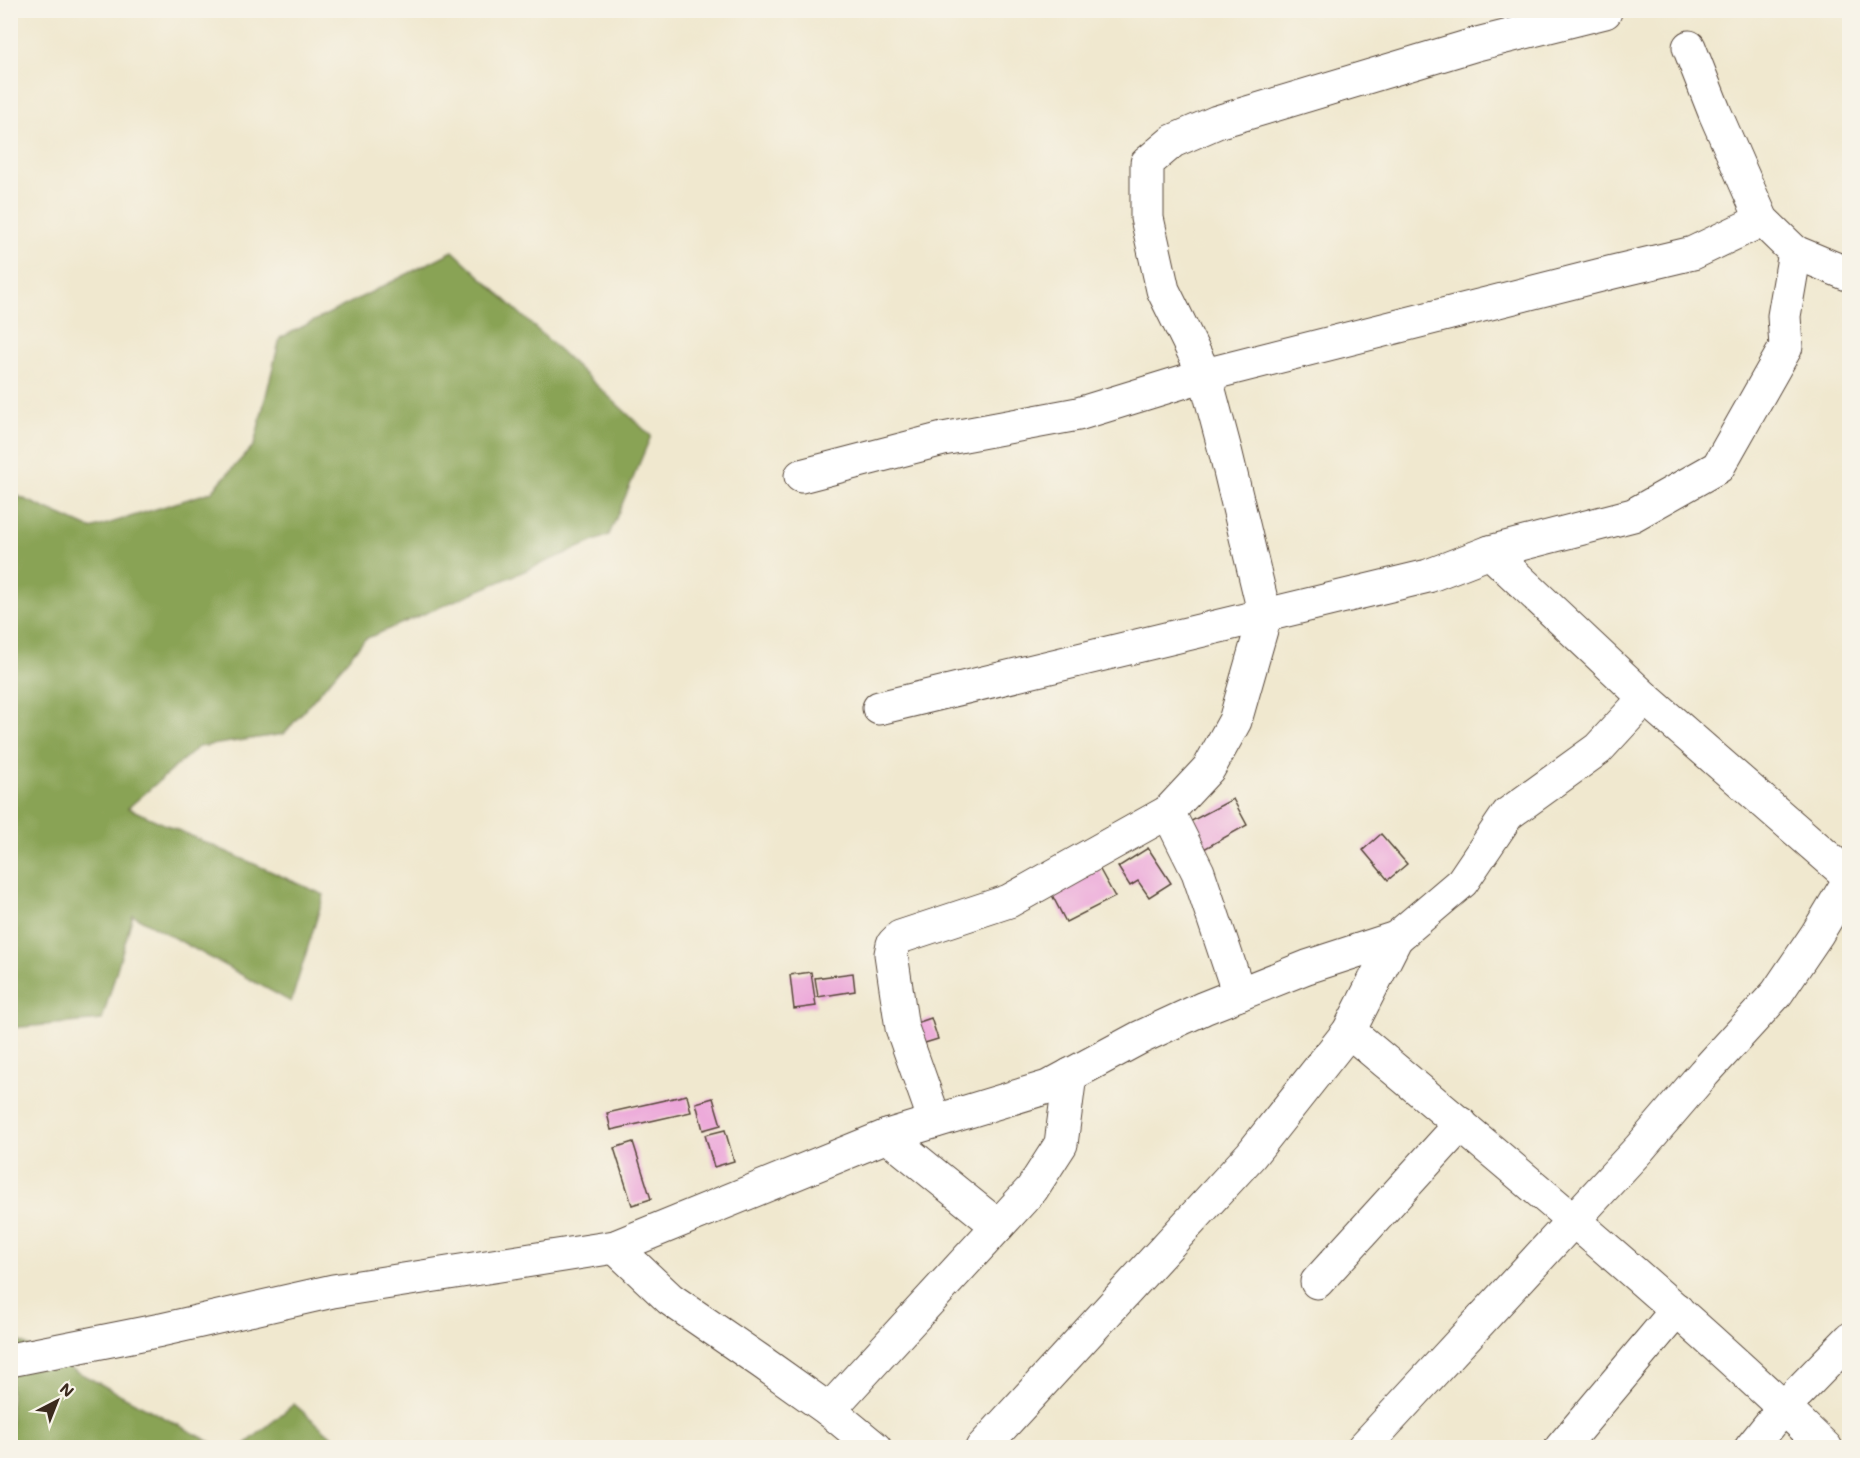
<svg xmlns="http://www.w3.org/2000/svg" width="1860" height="1458" viewBox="0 0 1860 1458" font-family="Mali,sans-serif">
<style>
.forest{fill:#89a355;stroke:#62663a;stroke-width:1.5}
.building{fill:#eca6d9}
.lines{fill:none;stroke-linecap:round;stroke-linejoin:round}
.street-casing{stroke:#564639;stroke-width:35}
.street{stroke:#fff;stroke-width:33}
</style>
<rect width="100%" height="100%" fill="#f7f3e8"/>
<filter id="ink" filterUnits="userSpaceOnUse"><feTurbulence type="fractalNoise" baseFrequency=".0167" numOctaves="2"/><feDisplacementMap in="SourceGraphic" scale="12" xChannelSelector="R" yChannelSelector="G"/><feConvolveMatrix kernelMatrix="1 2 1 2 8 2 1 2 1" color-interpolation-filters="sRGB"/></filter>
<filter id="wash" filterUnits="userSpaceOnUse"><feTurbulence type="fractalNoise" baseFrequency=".008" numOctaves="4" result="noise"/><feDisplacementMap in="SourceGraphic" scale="24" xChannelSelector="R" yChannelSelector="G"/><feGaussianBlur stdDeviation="1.35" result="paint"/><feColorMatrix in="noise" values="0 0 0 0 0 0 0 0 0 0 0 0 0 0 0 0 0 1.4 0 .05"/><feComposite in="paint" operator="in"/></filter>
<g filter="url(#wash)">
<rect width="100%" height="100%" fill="#f0e8cf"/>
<g class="forest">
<polygon points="453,251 651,436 609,535 365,639 284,734 198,747 128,808 324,895 291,1002 133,915 102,1020 11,1028 11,493 91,529 211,492 254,445 280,338"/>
<polygon points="11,1337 220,1447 11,1447"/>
<polygon points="294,1404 344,1447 242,1447"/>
</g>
<g id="blocks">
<g class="building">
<polygon points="1233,799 1247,825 1195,854 1180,827"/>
<polygon points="1381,834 1407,864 1388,880 1363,850"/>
<polygon points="1148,848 1171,883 1149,897 1138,881 1130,886 1118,867"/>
<polygon points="1099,868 1115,897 1066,922 1051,893"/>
<polygon points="811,972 816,1006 794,1009 790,975"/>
<polygon points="853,973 855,991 818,997 815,978"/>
<polygon points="931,1018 938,1039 915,1046 908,1026"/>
<polygon points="687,1095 691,1112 611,1130 607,1113"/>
<polygon points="713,1098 721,1125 703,1130 696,1103"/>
<polygon points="725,1130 734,1161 714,1167 705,1135"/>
<polygon points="633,1142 651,1199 632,1205 614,1148"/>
</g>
</g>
</g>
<g filter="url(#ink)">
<use href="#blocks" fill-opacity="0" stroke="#564639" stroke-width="1.5"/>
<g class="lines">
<defs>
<g id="street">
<polyline points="1795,252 1850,275"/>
<polyline points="801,476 943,439 1078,414 1205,375 1613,272 1693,253 1762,220"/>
<polyline points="1490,552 1645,698 1850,877"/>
<polyline points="879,708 1428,576 1490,552 1633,515 1718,467 1786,347 1784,316 1795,252 1762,220 1715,113 1689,47"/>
<polyline points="1168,812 1198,872 1239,994"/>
<path d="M1349 1031C1511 1167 1673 1301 1826 1448"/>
<polyline points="935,1121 902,1028 891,954 893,944 900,937 1009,901 1168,812 1209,768 1235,721 1265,616 1226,454 1205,375 1163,290 1147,218 1147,163 1173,141 1217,122 1477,44 1605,12"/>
<polyline points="887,1136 998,1226"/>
<polyline points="615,1247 670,1299 763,1363 829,1410 875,1448"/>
<polyline points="1317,1282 1461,1124"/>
<polyline points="10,1360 161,1330 333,1291 615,1247 887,1136 1048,1087 1139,1038 1204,1008 1307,967 1396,938 1462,882 1508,814 1598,749 1645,698"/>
<polyline points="829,1410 1032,1189 1061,1144 1070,1075"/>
<polyline points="982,1448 1251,1155 1349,1031 1396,938"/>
<polyline points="1363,1448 1639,1149 1704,1073 1777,993 1817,934 1850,879"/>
<polyline points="1561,1448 1677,1310"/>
<polyline points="1751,1448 1784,1407 1850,1339"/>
</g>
</defs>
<use href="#street" class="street-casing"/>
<use href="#street" class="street"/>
</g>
</g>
<rect width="1860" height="1458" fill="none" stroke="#f7f3e8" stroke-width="36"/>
<g transform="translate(57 1401) rotate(42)" stroke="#f7f3e8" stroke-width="4.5" paint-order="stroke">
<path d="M0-4.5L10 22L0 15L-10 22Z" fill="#3b2a1e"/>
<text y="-9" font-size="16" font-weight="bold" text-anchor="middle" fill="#3b2a1e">N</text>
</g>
</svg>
